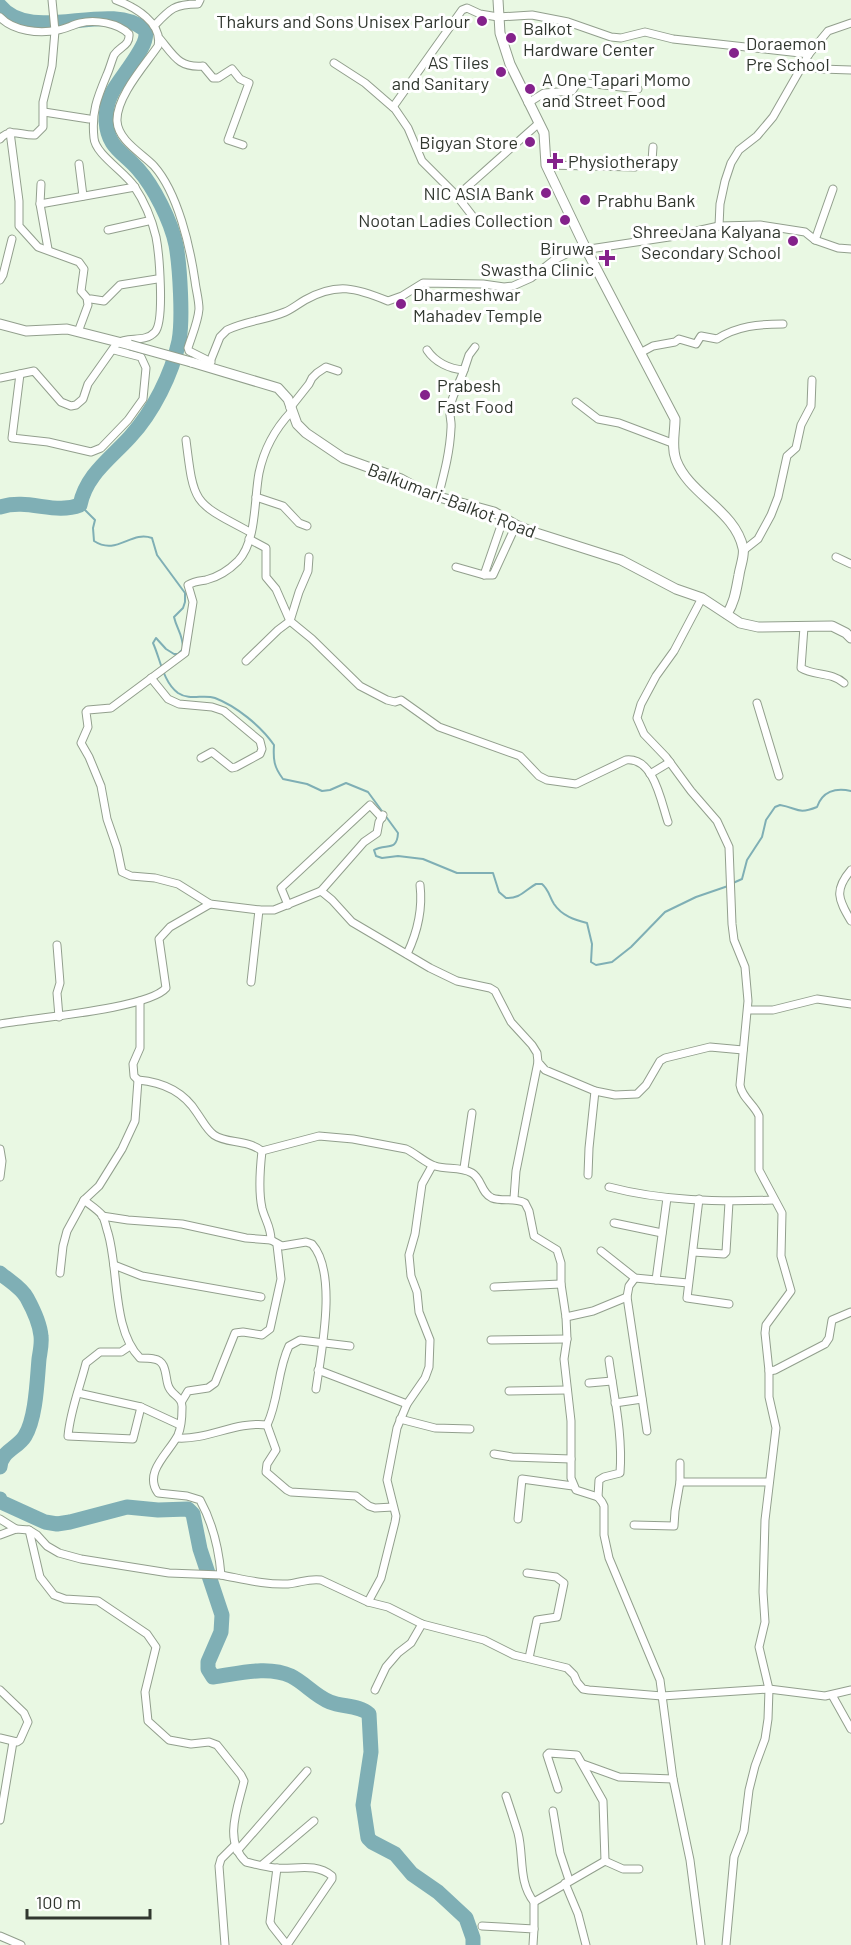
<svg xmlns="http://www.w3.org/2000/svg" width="851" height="1945" viewBox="0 0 851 1945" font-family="Barlow,sans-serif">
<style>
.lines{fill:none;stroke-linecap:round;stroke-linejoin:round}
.stream{stroke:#7fafb5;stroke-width:2}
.river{stroke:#7fafb5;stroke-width:15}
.street-casing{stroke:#929f8d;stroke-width:9}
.secondary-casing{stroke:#929f8d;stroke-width:11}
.street{stroke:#fff;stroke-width:7}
.secondary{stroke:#fff;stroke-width:9}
.secondary-bridge-casing{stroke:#929f8d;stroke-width:11;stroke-linecap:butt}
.secondary-bridge{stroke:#fff;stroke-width:9}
.poi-dot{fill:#84228b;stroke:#fff;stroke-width:2}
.labels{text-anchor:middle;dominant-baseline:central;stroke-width:6;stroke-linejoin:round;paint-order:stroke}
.poi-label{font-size:18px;fill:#31372f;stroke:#fff;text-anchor:end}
.street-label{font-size:18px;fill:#31372f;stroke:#fff}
</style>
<rect width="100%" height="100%" fill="#e9f8e3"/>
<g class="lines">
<g class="stream">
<path d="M80 505 95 520 93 528 94 541C117 556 131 530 152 538L157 555 185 593V602L183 608 174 617C177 630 183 634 183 649L178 654H174L166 649 156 638 153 643C160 658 163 682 178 693 190 701 203 694 215 698 236 706 261 726 274 745 273 760 274 767 283 779L307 784 322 791 330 790 346 783 368 792 398 833C397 852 386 843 374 850L376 856 382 858 398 856 423 859 457 873H493L499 892 506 898C520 899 525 890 536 884H542C549 890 549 896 554 904 562 916 575 920 587 923L592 944 591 962 596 965 612 962 631 947 665 912 696 897 728 886"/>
<path d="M733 883 742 879 747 860 762 837 766 820 775 807 780 805C798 808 797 815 817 807 822 792 835 787 851 791"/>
</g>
<g class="river">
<path d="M0 6C31 45 109 0 144 29 154 42 117 80 111 95 107 103 106 112 106 121 108 148 122 151 138 169 154 187 171 221 176 245 180 267 183 320 179 341 172 374 153 412 130 437 110 459 86 475 80 505 54 515 29 498 0 507"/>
<path d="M0 1273C9 1281 21 1287 27 1298 33 1309 40 1324 41 1336 42 1344 40 1352 39 1359 37 1381 36 1418 25 1436 18 1448 1 1451 0 1467"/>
<path d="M0 1499 1 1502 45 1522 57 1524 70 1522 127 1507 158 1510 188 1509 193 1514 200 1549 222 1615 221 1632 208 1662V1669L213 1677C237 1674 268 1665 291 1676 305 1683 315 1696 330 1702 342 1707 360 1705 369 1714L371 1752 363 1805 368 1838 372 1842 395 1854 412 1874 438 1892 466 1918 473 1938V1945"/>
</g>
<defs>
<g id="street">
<path d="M116 0C135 7 163 23 158 46 145 65 116 97 117 121 118 141 143 154 154 166 178 193 190 247 195 281 196 290 199 300 199 309 198 322 192 335 188 348L189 351 211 362"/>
<path d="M0 17C13 31 39 34 58 30 65 29 72 25 80 23 95 19 118 23 129 34 130 46 120 46 114 55 112 60 110 67 108 72 98 96 91 111 94 138 95 154 125 172 134 186 144 201 152 220 156 237 159 252 165 321 155 332 145 343 129 336 117 343L88 384 83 399 76 405 71 406 61 402 34 371 0 378"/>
<path d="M154 26C170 9 174 4 198 4L200 0"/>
<path d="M160 39C174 56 179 68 203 66L213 78H218L232 69 240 79 249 83 228 140 243 145"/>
<polyline points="334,63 365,83 395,109 408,128 422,161 457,196 539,123"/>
<polyline points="802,65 821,69 851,70"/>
<polyline points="528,103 544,93 572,91 578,82 638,89"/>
<polyline points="393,107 462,10 467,8 480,14 498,17 532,15 568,22 611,37 621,38 645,32 673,39 809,54"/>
<polyline points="44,112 89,119"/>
<polyline points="10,132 19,201 19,226 38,247 79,262 84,269 81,291 87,298 88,305 78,332"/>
<path d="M0 139C10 127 21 136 35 135L43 127V102L52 66 55 31 52 0"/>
<polyline points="79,164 83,196"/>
<polyline points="546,165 635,167 652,161 653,147"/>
<polyline points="41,184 40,204 48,249"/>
<polyline points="457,196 474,218"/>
<polyline points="40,204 135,187"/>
<polyline points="719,226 720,204 725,181 731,163 739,150 757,136 773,117 809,54 828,31 851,23"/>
<polyline points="108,230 148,221"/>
<polyline points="815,240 833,189"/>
<polyline points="0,280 3,275 12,239"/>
<polyline points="91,299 104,301 120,285 157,279"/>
<path d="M427 350C435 362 449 369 464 370 460 382 451 397 450 409 449 416 452 422 451 428 450 452 444 474 438 497"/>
<path d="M640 353 653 346 675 342 679 339 696 344 701 336 717 339C737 326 759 324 783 324"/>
<path d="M208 367 220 337 227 330C246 321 266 320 285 312 292 309 298 304 305 300 337 282 356 288 388 301L402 296 423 283 483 284 504 287 513 286 531 278 554 260 570 252 669 237 719 226 760 225 805 232 815 240 838 248 851 249"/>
<polyline points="464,370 469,355 475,347"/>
<polyline points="20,374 12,438 48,442 91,452 101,448 128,420 143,399 146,368 141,357 114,350"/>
<polyline points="576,402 598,419 619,423 672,443"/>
<polyline points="290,408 309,384 312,378 317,373 326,367 338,371"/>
<path d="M291 412C275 429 264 449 259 473 254 499 257 541 238 561 229 570 218 577 206 580 199 581 194 581 188 585L193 602 185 653 111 708 88 710 86 712 88 727 81 743 89 757 101 786 107 819 117 848 122 872 131 876 155 878 178 884 210 904 259 910H274L321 891 332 900 352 922 430 968 457 981 490 988 495 991 511 1022 532 1045 537 1053 538 1062 545 1070 595 1091 615 1095 637 1094 646 1085 660 1061 665 1058 710 1047 743 1050"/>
<path d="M186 440C194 505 193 502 250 532"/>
<polyline points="256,497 283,506 299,523 307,526"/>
<path d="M249 539 266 548V577L276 589 290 621 312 639 360 686 387 700 395 702 401 700 439 727 520 756 539 776 547 780 576 784 626 760C654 757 661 802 668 822"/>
<polyline points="744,550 758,539 771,515 778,497 787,456 796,448 801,425 811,406 812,380"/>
<polyline points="836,557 851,564"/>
<polyline points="456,567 484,575 493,575 516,525"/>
<polyline points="484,575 504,517"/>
<path d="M702 598 674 651 656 676 641 704 637 718 644 734 666 757 691 791 717 821 729 847 732 924 734 940 745 967 748 1001 740 1085C742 1098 754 1104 759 1116V1170L782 1213 781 1256 791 1291 766 1325 765 1333 769 1371V1397L776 1428 765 1520 763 1592 765 1622 759 1647 769 1689 768 1719 765 1739 755 1766 749 1790 744 1831 734 1857 726 1945"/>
<path d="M804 627 801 668C814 676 832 672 844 683"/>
<polyline points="246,661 278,630 290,621 299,592 308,571 309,557"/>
<polyline points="151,678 168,699 179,704 212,707 224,711 260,741 262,749 260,754 236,767 232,768 212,752 201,758"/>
<polyline points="757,703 779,776"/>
<polyline points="650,774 670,762"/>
<path d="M851 870C834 890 838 899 851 921"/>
<polyline points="321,891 364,842 377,833 379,822 383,815"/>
<polyline points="288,905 281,888 370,805 382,818"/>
<polyline points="57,945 60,983 57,993 59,1017"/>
<path d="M407 954C418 931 423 910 420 885"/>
<polyline points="251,982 259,910"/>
<polyline points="748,1010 773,1010 817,999 851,1004"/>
<path d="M0 1024C32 1018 148 1009 166 988L159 939 170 927 210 904"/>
<path d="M138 1080C162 1082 184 1092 197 1113 202 1120 207 1130 214 1135 227 1144 246 1139 262 1151L319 1136 353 1139 406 1149C415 1153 427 1164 435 1166 447 1170 460 1166 472 1173 482 1179 481 1193 492 1198 503 1202 514 1197 525 1203L529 1211 534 1236 557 1250 561 1263V1284L566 1317 567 1339 564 1359 571 1421V1478L576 1490 598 1497 602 1502 604 1506V1535L609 1558 660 1680 673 1779 690 1860 701 1945"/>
<polyline points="0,1149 2,1161 0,1177"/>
<path d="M262 1151C260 1169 258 1190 262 1208 265 1220 271 1227 271 1240"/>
<polyline points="464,1168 472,1113"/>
<polyline points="588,1175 589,1148 595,1091"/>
<path d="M609 1187C662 1201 719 1202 774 1200"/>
<polyline points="514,1198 516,1171 538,1062"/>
<polyline points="667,1198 656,1280 688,1283"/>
<polyline points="699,1199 687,1298 729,1304"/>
<path d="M84 1200C90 1205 97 1209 102 1215 105 1220 106 1227 108 1233 119 1270 112 1330 140 1358 144 1358 149 1358 154 1359 167 1361 165 1376 168 1385 171 1396 183 1396 182 1408 182 1416 181 1428 178 1435 169 1453 143 1472 158 1493L187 1496 200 1500C212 1522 219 1550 221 1575 243 1579 265 1585 288 1584 300 1583 309 1578 321 1580L368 1602 388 1607 422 1624 484 1640 514 1655 567 1668 574 1675 577 1682 583 1689 589 1690 662 1696 769 1689 825 1696 851 1690"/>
<path d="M102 1216 128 1220 182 1224 246 1238 271 1240 282 1246 306 1242 312 1244C338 1273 321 1353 316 1389"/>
<polyline points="614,1223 662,1233"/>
<polyline points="601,1251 635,1278 656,1280"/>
<polyline points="693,1252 724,1254 726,1252 729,1202"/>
<polyline points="114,1265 142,1276 261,1297"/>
<polyline points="60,1273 63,1246 67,1231 84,1200 99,1186 122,1149 135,1121 138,1080 134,1076 133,1064 140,1048 140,1001"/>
<polyline points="635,1278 629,1286 627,1297 647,1431"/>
<polyline points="494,1287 561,1284"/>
<polyline points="566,1317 593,1311 627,1297"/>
<polyline points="491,1340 567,1339"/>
<path d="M130 1346 121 1352H100L86 1363C80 1387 70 1411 68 1436L133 1439 141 1407"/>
<path d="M350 1346 300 1340 289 1346C277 1371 279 1400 267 1425L276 1450 267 1464 266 1472 287 1490 291 1492 356 1496 369 1506 375 1508 393 1507"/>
<polyline points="318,1370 407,1404"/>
<polyline points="769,1371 775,1370 825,1344 829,1338 832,1320 851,1312"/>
<polyline points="589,1383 612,1381"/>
<polyline points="509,1391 567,1390"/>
<polyline points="78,1393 141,1407 180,1425"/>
<polyline points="182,1401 188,1391 208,1388 215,1383 235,1333 243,1332 262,1335 270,1329 281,1279 277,1245"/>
<polyline points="615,1403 642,1399"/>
<polyline points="400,1419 435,1428 470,1429"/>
<path d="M177 1438C208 1440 236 1421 267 1425"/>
<polyline points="494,1454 512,1457 571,1459"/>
<polyline points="680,1482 680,1463"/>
<path d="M598 1497 599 1480 604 1477 620 1473C623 1435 614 1397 609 1360"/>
<polyline points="0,1519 16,1529"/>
<polyline points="518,1519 522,1479 573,1486"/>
<polyline points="634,1525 674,1526 675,1511 680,1482 769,1482"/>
<path d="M29 1530 40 1577 54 1595 65 1599 98 1601 147 1634 156 1647 145 1692 148 1721 169 1740 191 1744 209 1742 217 1745 241 1775 244 1781C238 1807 223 1841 246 1862 255 1864 265 1867 275 1868 295 1870 315 1862 332 1876V1879L287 1945"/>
<polyline points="0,1535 16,1529 29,1530 37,1535 47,1546 59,1553 81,1559 169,1573 221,1575"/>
<polyline points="527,1573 556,1577 564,1583 557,1617 537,1620 529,1658"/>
<polyline points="368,1602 381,1578 395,1522 396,1516 387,1480 397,1428 407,1404 425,1378 429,1367 430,1340 419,1312 417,1292 411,1276 409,1255 415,1234 422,1184 432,1166"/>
<polyline points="0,1690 24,1713 28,1722 20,1740 17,1742 0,1738"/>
<polyline points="375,1690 386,1667 398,1653 411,1643 422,1624"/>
<polyline points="832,1695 851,1729"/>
<polyline points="583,1764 619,1777 673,1779"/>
<polyline points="558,1789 547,1755 549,1753 577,1755 603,1801 605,1861"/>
<path d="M506 1796C510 1808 514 1820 518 1833 524 1856 518 1882 534 1902V1929"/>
<polyline points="553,1811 560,1853 569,1880"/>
<polyline points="0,1820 13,1742"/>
<polyline points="237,1851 307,1771"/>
<polyline points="262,1865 314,1821"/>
<polyline points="277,1868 270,1922 272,1926 287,1945"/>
<polyline points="565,1883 578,1914 586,1945"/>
<polyline points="534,1902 605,1861 623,1869 639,1869"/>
<polyline points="482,1926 534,1929 533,1945"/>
<polyline points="0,1936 21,1945"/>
<polyline points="225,1945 219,1866 221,1859 234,1846"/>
</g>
<g id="secondary">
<path d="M498 0 500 33 510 64 544 133 546 165 586 249 675 419C675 433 671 446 676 460 689 495 735 510 743 548 745 555 740 567 739 575 736 590 735 601 727 614"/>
<polyline points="0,324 26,331 67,329 130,345"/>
<polyline points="191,362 278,388 288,399 297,424 306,433 343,458 401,479 428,494 494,512 516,525 533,532 621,560 676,589 702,598 740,623 758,627 832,626 846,633 851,638"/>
</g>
</defs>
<use href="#street" class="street-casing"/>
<use href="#secondary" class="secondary-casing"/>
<use href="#street" class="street"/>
<use href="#secondary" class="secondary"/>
<defs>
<polyline id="secondary-bridge" points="130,345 191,362"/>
</defs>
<use href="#secondary-bridge" class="secondary-bridge-casing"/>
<use href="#secondary-bridge" class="secondary-bridge"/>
</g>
<g class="poi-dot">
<circle cx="482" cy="21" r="6"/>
<circle cx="511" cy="38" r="6"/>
<circle cx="734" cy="53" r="6"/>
<circle cx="501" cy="72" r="6"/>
<circle cx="530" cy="89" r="6"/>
<circle cx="530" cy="142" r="6"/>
<path d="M552 152h6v6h6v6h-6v6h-6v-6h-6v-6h6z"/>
<circle cx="546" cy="193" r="6"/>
<circle cx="585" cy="200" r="6"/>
<circle cx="565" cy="220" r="6"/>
<circle cx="793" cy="241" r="6"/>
<path d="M604 249h6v6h6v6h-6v6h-6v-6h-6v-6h6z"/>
<circle cx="401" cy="304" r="6"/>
<circle cx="425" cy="395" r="6"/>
</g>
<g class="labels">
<g class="poi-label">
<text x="470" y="21">Thakurs and Sons Unisex Parlour</text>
<text x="523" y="28" text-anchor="start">Balkot<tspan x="523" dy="21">Hardware Center</tspan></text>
<text x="746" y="43" text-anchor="start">Doraemon<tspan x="746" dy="21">Pre School</tspan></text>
<text x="489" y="62">AS Tiles<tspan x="489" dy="21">and Sanitary</tspan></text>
<text x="542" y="79" text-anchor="start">A One Tapari Momo<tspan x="542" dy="21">and Street Food</tspan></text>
<text x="518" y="142">Bigyan Store</text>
<text x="568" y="161" text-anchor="start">Physiotherapy</text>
<text x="534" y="193">NIC ASIA Bank</text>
<text x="597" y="200" text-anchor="start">Prabhu Bank</text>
<text x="553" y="220">Nootan Ladies Collection</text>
<text x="781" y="231">ShreeJana Kalyana<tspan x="781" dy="21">Secondary School</tspan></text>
<text x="594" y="248">Biruwa<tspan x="594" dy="21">Swastha Clinic</tspan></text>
<text x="413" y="294" text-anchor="start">Dharmeshwar<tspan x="413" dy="21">Mahadev Temple</tspan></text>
<text x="437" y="385" text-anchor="start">Prabesh<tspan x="437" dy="21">Fast Food</tspan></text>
</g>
<g class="street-label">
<text transform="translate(452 500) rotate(21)">Balkumari-Balkot Road</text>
</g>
</g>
<path d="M27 1909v9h123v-9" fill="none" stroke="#31372f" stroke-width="3"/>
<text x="36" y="1909" font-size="18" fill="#31372f" stroke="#ffffff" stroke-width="4.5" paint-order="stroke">100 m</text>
</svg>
